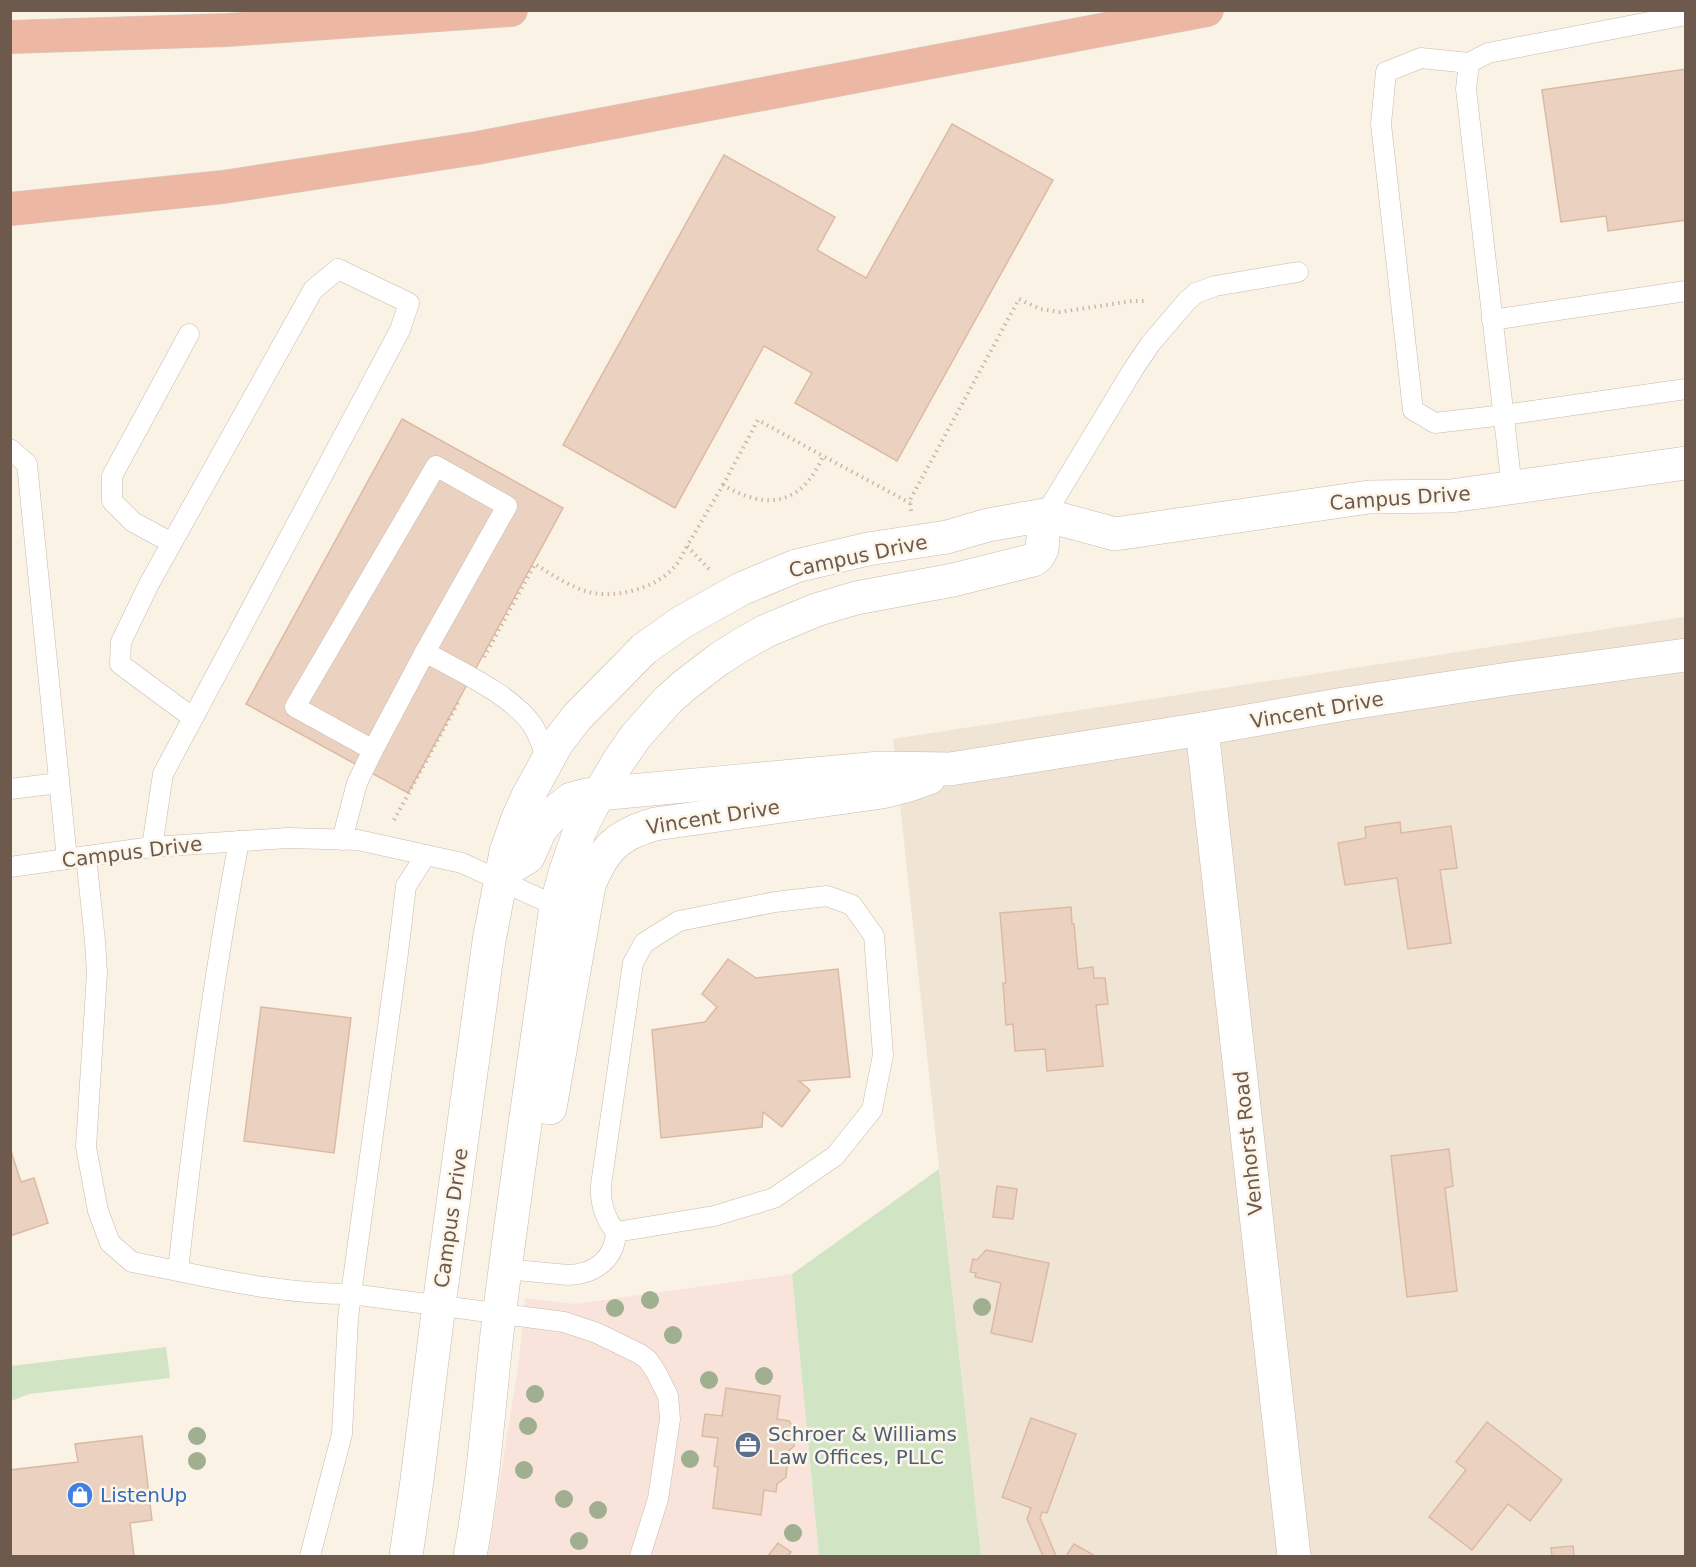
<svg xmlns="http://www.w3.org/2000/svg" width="1696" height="1567" viewBox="0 0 1696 1567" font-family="'DejaVu Sans',sans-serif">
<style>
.residential{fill:#f0e4d4}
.commercial{fill:#f8e4da}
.green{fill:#d1e5c5}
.building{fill:#ebd2c0;stroke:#dcbaa2;stroke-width:1.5}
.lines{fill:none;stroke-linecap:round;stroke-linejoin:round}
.lane-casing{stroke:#c8baac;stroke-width:21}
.street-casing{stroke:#c8baac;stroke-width:34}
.highway-casing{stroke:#d6d1cd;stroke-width:34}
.path{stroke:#cfb6a3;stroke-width:4;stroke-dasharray:1.5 4.5;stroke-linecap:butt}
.lane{stroke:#fff;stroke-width:20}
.street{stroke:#fff;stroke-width:33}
.highway{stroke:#ecb8a3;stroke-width:33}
.tree{fill:#9faf90}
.labels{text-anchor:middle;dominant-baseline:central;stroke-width:5;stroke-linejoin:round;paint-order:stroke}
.street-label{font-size:20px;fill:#6e5a4d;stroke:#fcf6ea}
.service-label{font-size:20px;fill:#4e5e75;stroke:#fcf6ea;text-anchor:start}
.shop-label{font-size:20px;fill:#366cbe;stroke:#fcf6ea;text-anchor:start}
</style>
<rect width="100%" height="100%" fill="#f9f2e5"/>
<polygon class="residential" points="1685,617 1685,1556 981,1556 893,739"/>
<polygon class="commercial" points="792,1274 819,1556 488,1556 519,1361 525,1298 575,1304"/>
<g class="green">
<polygon points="939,1169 981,1556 819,1556 792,1274"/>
<polygon points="166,1347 170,1378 29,1394 11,1401 11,1366"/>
</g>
<g class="building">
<polygon points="1686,69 1686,220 1608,231 1606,216 1561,222 1542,90"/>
<polygon points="952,124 1053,180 897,461 795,403 812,373 764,346 675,508 563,445 724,155 835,217 817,250 866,278"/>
<polygon points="402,419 563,508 408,793 246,704"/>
<polygon points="1400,822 1401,833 1451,826 1457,868 1440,870 1451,943 1408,949 1397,878 1345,885 1338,843 1366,838 1365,827"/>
<polygon points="1071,907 1072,924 1074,924 1078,969 1093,967 1094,978 1105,978 1108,1004 1096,1005 1103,1066 1047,1071 1045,1049 1015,1051 1013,1024 1006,1025 1003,983 1006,983 1000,913"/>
<polygon points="728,959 756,978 838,969 850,1077 799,1081 810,1090 782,1127 763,1112 762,1127 661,1138 652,1030 705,1022 717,1007 702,994"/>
<polygon points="261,1007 351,1018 334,1153 244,1141"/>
<polygon points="10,1148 21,1182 34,1178 48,1223 10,1236"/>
<polygon points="1449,1149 1453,1186 1445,1188 1457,1291 1407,1297 1391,1156"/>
<polygon points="997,1186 1017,1189 1013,1219 993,1217"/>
<polygon points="986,1250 1049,1263 1032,1342 991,1333 1001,1283 975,1277 976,1273 970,1272 973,1259 977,1260"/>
<polygon points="726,1388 780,1396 777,1419 789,1421 796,1432 794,1446 784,1455 782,1455 781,1458 787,1466 786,1477 777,1484 776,1492 764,1490 761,1515 713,1508 718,1467 714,1466 718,1438 702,1436 705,1414 722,1416"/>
<polygon points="1031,1418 1076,1434 1047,1513 1042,1512 1040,1518 1056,1556 1043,1556 1027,1519 1031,1508 1002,1497"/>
<polygon points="1487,1422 1562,1480 1530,1521 1508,1504 1472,1550 1429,1517 1466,1470 1456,1462"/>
<polygon points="142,1436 152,1520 130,1523 134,1556 10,1556 10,1470 78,1462 75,1444"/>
<polygon points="778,1543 791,1552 788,1556 768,1556"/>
<polygon points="1074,1544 1095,1556 1066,1556"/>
<polygon points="1573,1546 1574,1556 1552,1556 1551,1548"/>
</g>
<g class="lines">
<defs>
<g id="lane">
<polyline points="1469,63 1421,58 1386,72 1381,124 1413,410 1435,423 1504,415 1686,389"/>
<polyline points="1492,320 1686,291"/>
<polyline points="10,449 27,464 67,859"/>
<polygon points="436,466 507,506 425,652 373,750 295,707"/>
<polyline points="1512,488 1466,89 1469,63 1488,53 1686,15"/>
<polyline points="1045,515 1134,368 1151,343 1187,301 1196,293 1215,286 1298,272"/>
<polyline points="172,543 133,522 112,501 112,476 189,334"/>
<path d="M425 652C457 670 513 695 533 726 540 737 543 749 547 761"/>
<polyline points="10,789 59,783"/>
<polyline points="342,840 357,783 373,750"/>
<path d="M239 841C212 983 194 1127 178 1271 234 1283 293 1294 351 1294L564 1322 597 1333 640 1354 648 1360 656 1372 668 1396 670 1419 658 1499 640 1556"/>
<polyline points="152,847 163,774 193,718 400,330 409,303 338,269 313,290 149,584 121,642 120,664 193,718"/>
<polyline points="86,856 95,941 97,973 86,1147 98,1211 110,1243 132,1262 178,1271"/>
<polyline points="10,867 152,847 288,838 358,840 462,863 556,906"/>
<path d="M506 1269 568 1275C595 1274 615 1259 616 1232L714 1216 774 1198 835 1156 872 1110 883 1055 874 936 852 905 827 896 775 902 679 921 644 943 633 963 601 1185C600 1202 605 1219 616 1232"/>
<polyline points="310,1556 342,1434 348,1319 351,1294 398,953 406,886 426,855"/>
</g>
<g id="street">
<polyline points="1202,729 1294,1556"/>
<polyline points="505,871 528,857 540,830 557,810 571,799 587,795 880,768 950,769 1202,729 1344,704 1515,678 1686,655"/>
<path d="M550 1108 589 885C604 848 617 835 655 824L882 792 906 786 929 778"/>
<polyline points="406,1556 417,1480 439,1305 489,941 506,852 518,818 528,796 557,743 577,717 644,649 682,622 741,589 796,566 868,549 947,537 988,525 1045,515 1115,534 1369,497 1451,496 1686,463"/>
<path d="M470 1556C485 1477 489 1397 499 1317 516 1180 537 1043 556 906L566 870 580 830 591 808 618 762 636 736 668 700 685 685 719 659 741 645 766 631 816 610 856 598 953 580 1033 560 1038 556 1042 549 1045 515"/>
</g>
<g id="highway">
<polyline points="10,37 227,30 511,10"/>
<polyline points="10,209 223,187 477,148 1207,10"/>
</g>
</defs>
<use href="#lane" class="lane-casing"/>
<use href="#street" class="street-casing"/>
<use href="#highway" class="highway-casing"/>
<g class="path">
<polyline points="723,485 758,420 823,456"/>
<polyline points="911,511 910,500 1019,299 1040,309 1060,312 1132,301 1145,301"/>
<path d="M709 569 687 546 723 485C767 511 802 505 823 456L910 503"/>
<path d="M484 657 535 564C551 574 567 585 585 591 612 600 657 589 675 566 680 561 683 553 687 546"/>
<polyline points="394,820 459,701"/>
</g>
<use href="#lane" class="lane"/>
<use href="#street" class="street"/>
<use href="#highway" class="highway"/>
</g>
<g class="tree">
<circle cx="650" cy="1300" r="9"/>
<circle cx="982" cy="1307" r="9"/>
<circle cx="615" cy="1308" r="9"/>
<circle cx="673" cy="1335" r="9"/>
<circle cx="764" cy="1376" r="9"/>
<circle cx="709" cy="1380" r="9"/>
<circle cx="535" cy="1394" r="9"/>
<circle cx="528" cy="1426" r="9"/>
<circle cx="197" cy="1436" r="9"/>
<circle cx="690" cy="1459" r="9"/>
<circle cx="197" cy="1461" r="9"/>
<circle cx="524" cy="1470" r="9"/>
<circle cx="564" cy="1499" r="9"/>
<circle cx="598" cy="1510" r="9"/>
<circle cx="793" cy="1533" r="9"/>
<circle cx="579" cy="1541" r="9"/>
</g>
<defs>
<symbol id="office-disc" viewBox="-11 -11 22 22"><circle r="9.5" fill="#5c6f8a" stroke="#fcf6ea"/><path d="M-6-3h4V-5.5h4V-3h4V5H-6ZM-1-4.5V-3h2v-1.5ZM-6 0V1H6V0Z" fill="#fff"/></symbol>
<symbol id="shop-disc" viewBox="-11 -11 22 22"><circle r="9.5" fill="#3f7fe0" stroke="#fcf6ea"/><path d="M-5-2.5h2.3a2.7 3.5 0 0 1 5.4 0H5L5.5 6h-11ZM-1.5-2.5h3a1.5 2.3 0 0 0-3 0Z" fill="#fff"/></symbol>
</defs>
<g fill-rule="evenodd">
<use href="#office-disc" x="733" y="1430" width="30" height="30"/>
<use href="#shop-disc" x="65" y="1480" width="30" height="30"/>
</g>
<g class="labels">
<g class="street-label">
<text transform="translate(1400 498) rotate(-4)">Campus Drive</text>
<text transform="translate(858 556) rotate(-12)">Campus Drive</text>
<text transform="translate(1317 710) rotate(-10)">Vincent Drive</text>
<text transform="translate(713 817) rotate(-9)">Vincent Drive</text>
<text transform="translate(132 852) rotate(-7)">Campus Drive</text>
<text transform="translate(1248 1143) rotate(-96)">Venhorst Road</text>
<text transform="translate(451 1218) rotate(-82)">Campus Drive</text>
</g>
<g class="service-label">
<text x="768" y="1434">Schroer &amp; Williams<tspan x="768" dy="23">Law Offices, PLLC</tspan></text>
</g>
<g class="shop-label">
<text x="100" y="1495">ListenUp</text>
</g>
</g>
<rect width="1696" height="1567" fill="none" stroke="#6e5a4d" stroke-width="24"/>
</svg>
